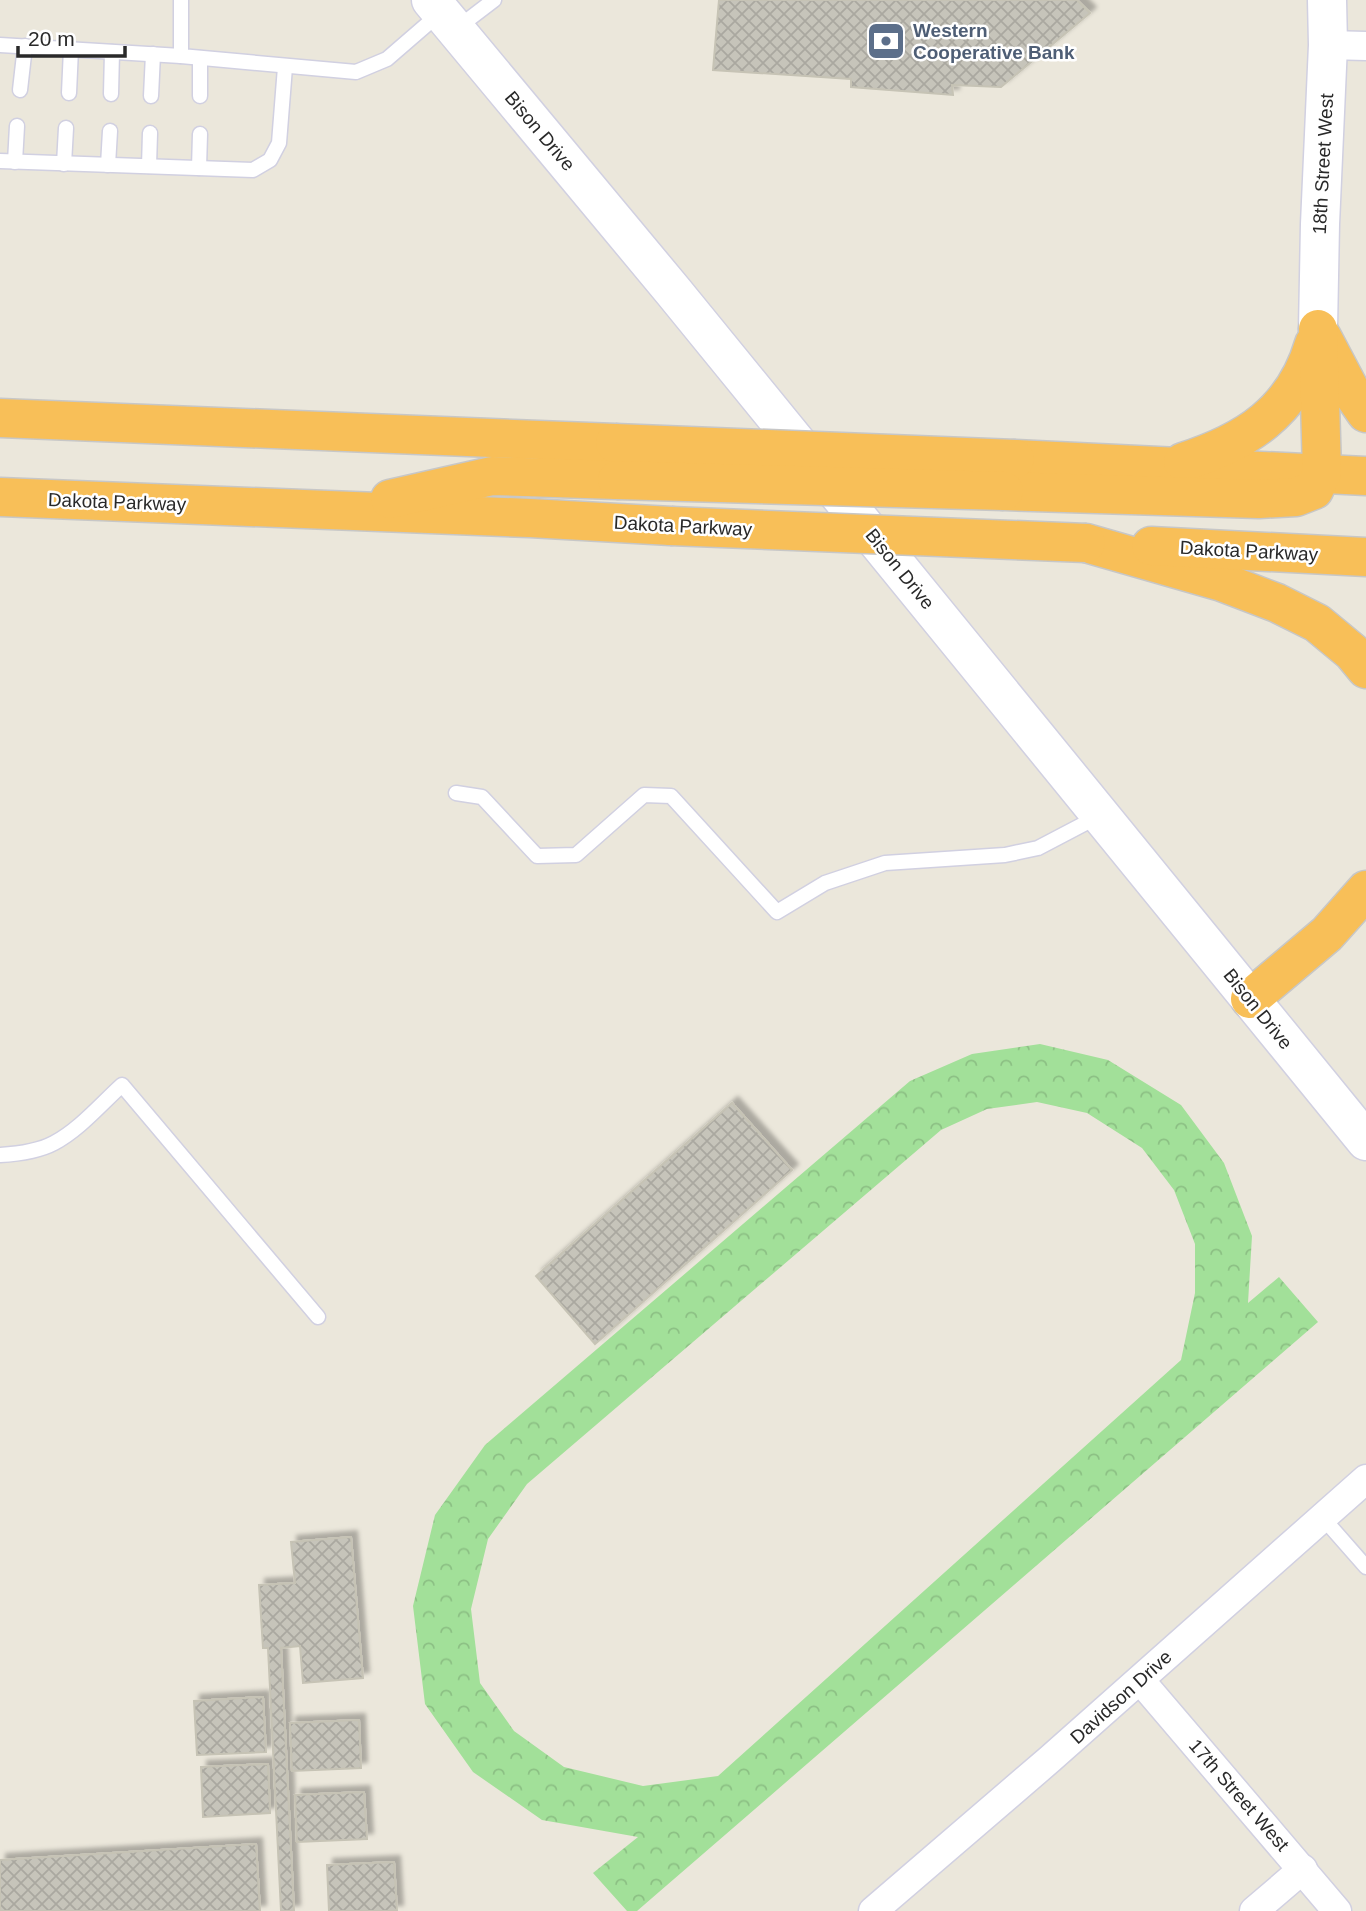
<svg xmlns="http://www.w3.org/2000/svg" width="1366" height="1911" viewBox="0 0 1366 1911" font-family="Arial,sans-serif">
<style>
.park{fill:url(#park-crowns);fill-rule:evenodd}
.building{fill:url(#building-cross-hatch);stroke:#c6c3b5;stroke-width:2;filter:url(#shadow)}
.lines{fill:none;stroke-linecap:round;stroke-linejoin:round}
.lane-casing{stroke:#d1d0e1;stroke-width:17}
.street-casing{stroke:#d1d0e1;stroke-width:31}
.secondary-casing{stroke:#d1d0e1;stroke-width:41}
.highway-casing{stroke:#c7c7c7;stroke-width:41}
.lane{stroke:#fff;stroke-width:14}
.street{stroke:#fff;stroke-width:28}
.secondary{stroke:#fff;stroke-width:38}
.highway{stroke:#f8bf58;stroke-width:38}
.highway-bridge-casing{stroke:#c7c7c7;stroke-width:41;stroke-linecap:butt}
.highway-bridge{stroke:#f8bf58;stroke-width:38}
.labels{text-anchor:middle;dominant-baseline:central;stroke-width:5;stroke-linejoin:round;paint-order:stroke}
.service-label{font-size:19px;font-weight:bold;fill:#4e5e75;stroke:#fff;text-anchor:start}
.street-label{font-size:19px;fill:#292929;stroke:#fff}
</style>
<defs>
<pattern id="park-crowns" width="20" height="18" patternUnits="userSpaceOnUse" patternTransform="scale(1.75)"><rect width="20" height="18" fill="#a2e099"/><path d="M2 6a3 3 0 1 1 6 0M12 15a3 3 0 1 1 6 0" fill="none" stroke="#8cc084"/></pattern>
<pattern id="building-cross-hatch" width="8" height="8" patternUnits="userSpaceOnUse" patternTransform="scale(1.75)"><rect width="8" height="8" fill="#c6c4ba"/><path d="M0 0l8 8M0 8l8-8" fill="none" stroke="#aaa8a0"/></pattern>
<filter id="shadow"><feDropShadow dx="6" dy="-6" stdDeviation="2" flood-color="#0004"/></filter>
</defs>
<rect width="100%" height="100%" fill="#ebe7db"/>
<path class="park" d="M1040 1044 1108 1060 1181 1105 1224 1163 1252 1236 1248 1303 1279 1277 1318 1322 637 1911H627L593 1873 638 1837 542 1820 473 1772 425 1704 413 1606 435 1515 485 1445 910 1081 972 1054ZM1037 1102 1087 1113 1142 1148 1174 1190 1195 1244V1293L1181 1360 718 1776 643 1786 564 1767 514 1731 480 1683 471 1609 488 1539 527 1484 941 1130 987 1109Z"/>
<g class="building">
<polygon points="719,0 1077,0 1090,13 1001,87 952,85 953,95 851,87 851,79 713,70"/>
<polygon points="732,1103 792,1170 595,1344 536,1276"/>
<polygon points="351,1537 363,1678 303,1683 300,1646 281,1648 294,1911 281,1911 268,1648 263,1648 259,1585 295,1583 291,1542"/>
<polygon points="263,1697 266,1752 197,1755 194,1701"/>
<polygon points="359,1720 361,1768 292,1771 290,1723"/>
<polygon points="268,1764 270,1813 203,1817 201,1767"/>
<polygon points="364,1792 367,1839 297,1842 295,1795"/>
<polygon points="256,1844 260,1911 0,1911 0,1860"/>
<polygon points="394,1862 397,1911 329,1911 327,1865"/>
</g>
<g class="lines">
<defs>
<g id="lane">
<polyline points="181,0 181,56 356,72 387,59 439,14"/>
<polyline points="456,29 494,0"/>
<polyline points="0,45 181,56"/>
<polyline points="20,90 25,46"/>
<polyline points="69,93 71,49"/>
<polyline points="111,94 112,52"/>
<polyline points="151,96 153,54"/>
<polyline points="200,96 200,58"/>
<polyline points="0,161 253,170 270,160 279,143 285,67"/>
<polyline points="15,162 17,126"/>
<polyline points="64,164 66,128"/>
<polyline points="108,165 110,131"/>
<polyline points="149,166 150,133"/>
<polyline points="199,168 200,134"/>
<polyline points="456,793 482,797 537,856 576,855 644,795 671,796 777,912 825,883 885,863 1005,855 1038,848 1099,816"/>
<path d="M0 1155C17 1154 39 1151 54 1143 79 1130 101 1104 122 1085L318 1317"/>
<polyline points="1323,1518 1366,1567"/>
</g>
<g id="street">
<polyline points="1328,45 1366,46"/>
<polyline points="1140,1680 1337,1911"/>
<polyline points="873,1911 1050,1759 1366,1479"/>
<polyline points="1254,1911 1303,1869"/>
</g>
<g id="secondary">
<polyline points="431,0 673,291 1366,1141"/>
<polyline points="1318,329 1320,224 1328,45 1327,0"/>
</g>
<g id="highway">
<polyline points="1322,337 1350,390 1366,413"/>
<polyline points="0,418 615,443"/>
<polyline points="1015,459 1366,476"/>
<path d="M1183 462C1246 442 1294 412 1314 344"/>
<polyline points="1004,491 1259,499 1296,497 1314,490 1322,473 1318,329"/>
<polyline points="0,497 530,518 671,526"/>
<polyline points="390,499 492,476 617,480"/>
<polyline points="1086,543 1222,582 1277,603 1317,623 1352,652 1366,669"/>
<polyline points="1151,546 1366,557"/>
<polyline points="1250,999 1327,934 1366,890"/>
</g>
</defs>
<use href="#lane" class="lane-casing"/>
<use href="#street" class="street-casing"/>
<use href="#secondary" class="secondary-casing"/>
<use href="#highway" class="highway-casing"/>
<use href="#lane" class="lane"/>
<use href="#street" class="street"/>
<use href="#secondary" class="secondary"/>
<use href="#highway" class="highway"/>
<defs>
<g id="highway-bridge">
<polyline points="615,443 1015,459"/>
<polyline points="617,480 1004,491"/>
<polyline points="671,526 1086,543"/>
</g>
</defs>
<use href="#highway-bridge" class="highway-bridge-casing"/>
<use href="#highway-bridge" class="highway-bridge"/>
</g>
<defs>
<symbol id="bank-square" viewBox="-11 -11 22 22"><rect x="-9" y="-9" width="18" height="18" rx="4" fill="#5c6f8a" stroke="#fff"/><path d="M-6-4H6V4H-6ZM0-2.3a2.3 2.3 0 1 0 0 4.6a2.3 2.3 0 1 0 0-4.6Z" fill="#fff"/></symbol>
</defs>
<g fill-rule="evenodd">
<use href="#bank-square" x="864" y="19" width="44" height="44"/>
</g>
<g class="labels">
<g class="service-label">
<text x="913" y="30">Western<tspan x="913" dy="22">Cooperative Bank</tspan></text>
</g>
<g class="street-label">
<text transform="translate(540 131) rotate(50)">Bison Drive</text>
<text transform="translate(1323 164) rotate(-87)">18th Street West</text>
<text transform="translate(117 502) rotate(2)">Dakota Parkway</text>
<text transform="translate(683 526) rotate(3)">Dakota Parkway</text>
<text transform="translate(1249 551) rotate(3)">Dakota Parkway</text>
<text transform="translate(900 569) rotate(51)">Bison Drive</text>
<text transform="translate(1258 1009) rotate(51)">Bison Drive</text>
<text transform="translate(1121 1697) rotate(-42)">Davidson Drive</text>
<text transform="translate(1239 1795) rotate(49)">17th Street West</text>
</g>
</g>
<path d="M18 46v10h107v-10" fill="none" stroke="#292929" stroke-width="3.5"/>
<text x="28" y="46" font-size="21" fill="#292929" stroke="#ffffff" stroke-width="5" paint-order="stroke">20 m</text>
</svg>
